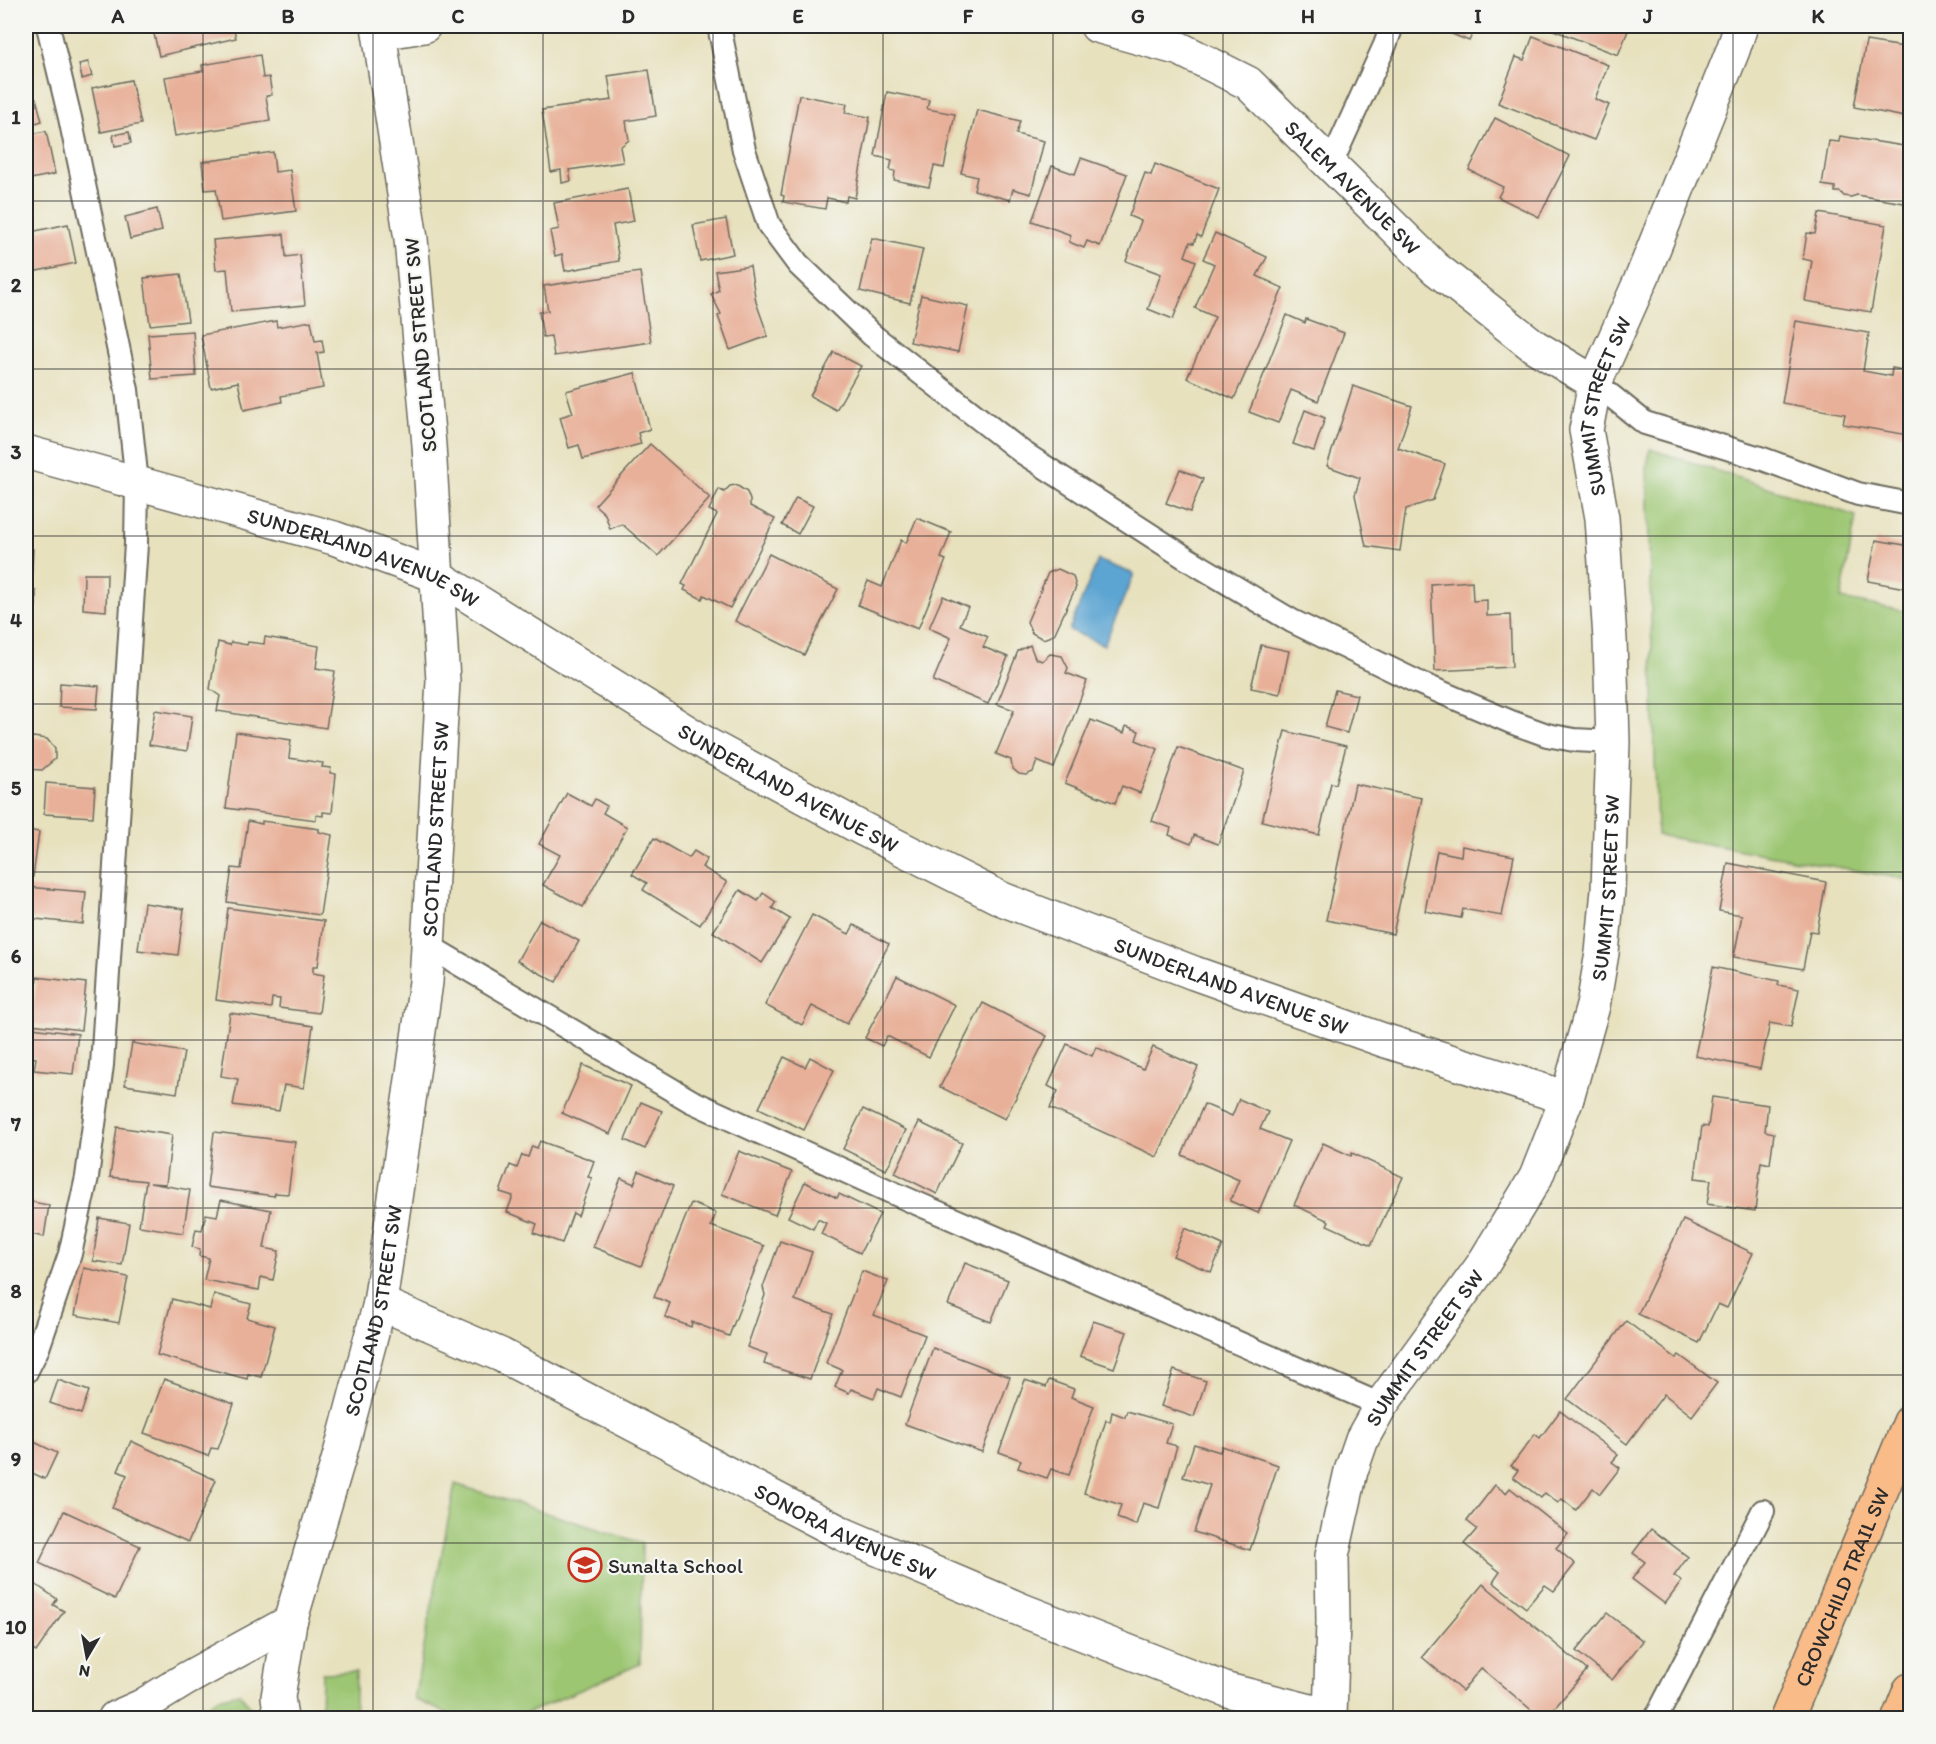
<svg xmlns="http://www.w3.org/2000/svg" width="1936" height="1744" viewBox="0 0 1936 1744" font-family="Itim,sans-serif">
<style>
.green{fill:#9cc672;stroke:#64784e;stroke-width:1.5}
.water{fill:#5ba4d2;stroke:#43687e;stroke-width:1.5}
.building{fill:#e8b099}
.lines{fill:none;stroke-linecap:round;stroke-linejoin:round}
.lane-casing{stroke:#6d6b5e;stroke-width:26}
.street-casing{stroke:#6d6b5e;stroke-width:36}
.highway-casing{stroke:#6d6b5e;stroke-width:36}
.lane{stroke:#fff;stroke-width:22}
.street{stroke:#fff;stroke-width:33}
.highway{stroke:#f9bc89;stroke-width:33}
.grid{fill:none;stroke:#2b2b2b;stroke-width:1.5;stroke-opacity:0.55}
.labels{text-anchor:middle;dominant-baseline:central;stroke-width:4.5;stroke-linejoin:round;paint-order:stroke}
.street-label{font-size:21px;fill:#2b2b2b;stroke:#f6f6f2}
.poi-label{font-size:21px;fill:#2b2b2b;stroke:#f6f6f2;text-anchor:start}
.neatline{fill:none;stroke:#2b2b2b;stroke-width:2}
.grid-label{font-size:20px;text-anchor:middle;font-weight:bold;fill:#2b2b2b}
</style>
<rect width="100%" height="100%" fill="#f6f6f2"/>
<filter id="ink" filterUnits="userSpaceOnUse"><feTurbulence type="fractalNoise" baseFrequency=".0167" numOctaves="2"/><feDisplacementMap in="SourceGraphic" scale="12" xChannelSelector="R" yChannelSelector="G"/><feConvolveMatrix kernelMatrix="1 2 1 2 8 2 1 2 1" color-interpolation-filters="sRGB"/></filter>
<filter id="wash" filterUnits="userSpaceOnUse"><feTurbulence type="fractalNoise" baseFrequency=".008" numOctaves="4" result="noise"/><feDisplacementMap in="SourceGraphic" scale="24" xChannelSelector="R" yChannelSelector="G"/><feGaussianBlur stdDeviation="1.35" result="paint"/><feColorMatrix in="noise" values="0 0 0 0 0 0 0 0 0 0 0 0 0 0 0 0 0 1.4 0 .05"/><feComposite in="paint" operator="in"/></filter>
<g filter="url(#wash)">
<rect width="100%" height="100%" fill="#e7e1be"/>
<g class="green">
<polygon points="1650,449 1856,516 1841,599 1910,612 1910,880 1657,835 1647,467"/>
<polygon points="455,1484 642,1543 640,1664 516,1718 457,1718 414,1699"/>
<polygon points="356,1672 354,1718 321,1718 322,1673"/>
<polygon points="239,1693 252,1708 253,1718 194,1718 217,1698"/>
</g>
<polygon class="water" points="1098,560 1134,574 1104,645 1069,630"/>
<g id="blocks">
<g class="building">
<polygon points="179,26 233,26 236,38 159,56 154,34 180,28"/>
<polygon points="1432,26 1476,26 1469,41"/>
<polygon points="1543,26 1630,26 1618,55"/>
<polygon points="1533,36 1608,65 1595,99 1609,105 1594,140 1498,103 1516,57 1524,60"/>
<polygon points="1866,41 1910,48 1910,118 1854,107"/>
<polygon points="260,55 263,78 269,77 272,95 266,96 270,121 175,136 165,77 203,71 202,65"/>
<polygon points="88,62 92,76 82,79 79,64"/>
<polygon points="649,70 656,116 626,121 629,140 620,147 623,162 569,170 571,181 562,183 561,170 551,172 542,110 612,100 608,76"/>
<polygon points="131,80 141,124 101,132 92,88"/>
<polygon points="887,92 929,100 927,109 955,114 944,168 934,166 929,187 894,180 895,171 890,170 892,160 875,156"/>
<polygon points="799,95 847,104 845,113 870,117 855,198 847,196 846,202 827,198 825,209 783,202 784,196 781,195"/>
<polygon points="36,98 42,121 26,126 26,100"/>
<polygon points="977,110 1020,121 1016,134 1044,141 1031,194 1013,189 1010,200 974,190 977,177 961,173"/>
<polygon points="1495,118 1570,156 1539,217 1498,197 1503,187 1469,170"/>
<polygon points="46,131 55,174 26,180 26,135"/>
<polygon points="129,132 131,143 115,146 113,135"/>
<polygon points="1840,136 1910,147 1910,204 1857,195 1851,197 1844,196 1840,192 1835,192 1835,187 1822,185 1829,141 1839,142"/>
<polygon points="273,152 275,172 290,170 296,211 221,221 216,189 205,190 202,162"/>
<polygon points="1081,158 1127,174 1100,246 1087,241 1084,248 1069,242 1071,235 1032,221 1052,166 1075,174"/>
<polygon points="1155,164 1219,189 1201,237 1197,235 1194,243 1190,242 1185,256 1196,261 1173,319 1148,309 1161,274 1126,261 1141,221 1129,216 1145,173 1151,175"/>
<polygon points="628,189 634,221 613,225 619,261 565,271 562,254 555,256 550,231 559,229 554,203"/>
<polygon points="157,209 162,231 130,239 125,217"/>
<polygon points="1819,213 1886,225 1871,312 1805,301 1812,261 1803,259 1807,233 1815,234"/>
<polygon points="726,219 733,254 700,261 693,225"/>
<polygon points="68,224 76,263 32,272 26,244 26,233"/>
<polygon points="1215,233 1267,257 1257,276 1283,288 1234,399 1187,378 1215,317 1195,308 1214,264 1203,259"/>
<polygon points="284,234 286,257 300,255 305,305 231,312 227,269 216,270 213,240"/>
<polygon points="872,238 923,249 910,303 860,291"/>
<polygon points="750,266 756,302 768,336 730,350 718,316 721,314 711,294 719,290 715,271"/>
<polygon points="640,272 651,342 554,356 551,336 543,337 539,312 548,311 544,286"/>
<polygon points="181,274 188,321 150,325 144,278"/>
<polygon points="921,295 968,306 958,352 910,342"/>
<polygon points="1287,315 1305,323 1306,319 1344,333 1318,401 1291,390 1278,423 1249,412"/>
<polygon points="276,321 277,327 311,321 315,341 322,340 324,352 317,353 323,388 281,396 282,402 244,410 238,382 211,388 201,335"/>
<polygon points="1796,321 1869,333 1863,371 1891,376 1892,368 1908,371 1906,380 1910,381 1910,422 1908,435 1843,424 1845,414 1782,403"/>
<polygon points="193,331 196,376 152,379 148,334"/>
<polygon points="834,352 861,366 836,410 810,396"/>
<polygon points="635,373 650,429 638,433 641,444 583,459 579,445 569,448 560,417 573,413 566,391"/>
<polygon points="1353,386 1412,406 1398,448 1445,464 1433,500 1406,509 1400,551 1366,546 1355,495 1360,478 1327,466"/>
<polygon points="1305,410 1325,418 1314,451 1293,444"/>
<polygon points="650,444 710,498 658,556 622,524 610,529 605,514 595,505"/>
<polygon points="1180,469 1203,479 1190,512 1166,503"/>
<polygon points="736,485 747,492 750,500 750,506 775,519 730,608 704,595 702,599 684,590 686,586 682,584 717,514 709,510 719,489 724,492 730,486"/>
<polygon points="796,498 813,506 798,534 782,525"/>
<polygon points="917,518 951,532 941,558 946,560 918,629 858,605 868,581 882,587 901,540 906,543"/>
<polygon points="1876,540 1910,546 1910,589 1868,581"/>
<polygon points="26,549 33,549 31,590 36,591 36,606 30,606 30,613 26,613"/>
<polygon points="769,554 838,589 804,655 735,621"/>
<polygon points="1058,569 1073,576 1076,587 1054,635 1043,639 1032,633 1027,622 1048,573"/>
<polygon points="84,574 107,574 106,611 83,609"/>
<polygon points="1472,581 1473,601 1487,600 1487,616 1510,615 1512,667 1435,671 1431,584"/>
<polygon points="943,596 968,607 960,625 988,637 983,647 1008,657 988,704 933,681 951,638 929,628"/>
<polygon points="265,637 319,646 316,668 335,671 326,728 217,711 220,696 210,689 218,642 230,645 231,642 247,645 248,642 264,644"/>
<polygon points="1030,645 1035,658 1042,661 1050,654 1062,656 1068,668 1066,673 1087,681 1054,768 1037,761 1033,772 1026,775 1019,774 1012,768 1011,760 996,754 1014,710 997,704 1018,651"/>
<polygon points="1261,645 1289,651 1280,694 1251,688"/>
<polygon points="60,683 99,686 97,709 59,707"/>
<polygon points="1335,690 1357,695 1347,733 1325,727"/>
<polygon points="155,710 192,716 187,751 149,745"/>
<polygon points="1091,720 1124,733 1126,726 1139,731 1136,740 1158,749 1140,793 1122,786 1115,803 1065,783"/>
<polygon points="1285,731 1346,746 1336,784 1331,783 1319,835 1262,821"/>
<polygon points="236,732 291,740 289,758 323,763 322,767 331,768 330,773 336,774 332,813 323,812 323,816 316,815 316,820 226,808"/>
<polygon points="33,737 47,739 55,749 55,759 42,770 26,769 26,742"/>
<polygon points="1178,747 1244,771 1218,844 1194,835 1191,844 1169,835 1171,828 1152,821"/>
<polygon points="46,783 95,787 93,817 44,814"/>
<polygon points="1355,784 1422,798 1393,934 1326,920"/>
<polygon points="567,793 591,806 595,799 607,806 603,813 627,827 583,907 543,885 560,855 539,844"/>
<polygon points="248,821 262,824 262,821 319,829 319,832 332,835 320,915 227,902 232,868 241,869"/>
<polygon points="26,830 39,832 33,877 26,877"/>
<polygon points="654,838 689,858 694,851 707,859 702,867 727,882 700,925 643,890 647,883 632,874"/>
<polygon points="1462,846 1514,856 1502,916 1463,909 1461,918 1425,911 1437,851 1461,856"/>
<polygon points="1728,863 1826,882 1817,932 1810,931 1803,969 1734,957 1742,915 1719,911"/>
<polygon points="26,887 86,892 83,924 26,918"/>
<polygon points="740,890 758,901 763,893 776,902 772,908 790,919 762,963 713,932"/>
<polygon points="144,903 184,909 178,955 138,950"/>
<polygon points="228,908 324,921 318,966 313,966 313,973 324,975 319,1013 279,1008 280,999 272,998 271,1008 216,1000"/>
<polygon points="812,915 849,934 854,925 889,944 847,1024 812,1006 802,1025 765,1005"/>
<polygon points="540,920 579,941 556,982 517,961"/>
<polygon points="1713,967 1779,981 1778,985 1799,989 1791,1027 1770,1023 1760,1069 1695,1056"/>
<polygon points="897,976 955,1005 929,1057 887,1036 882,1046 865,1038"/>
<polygon points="37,977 86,983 81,1030 31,1024"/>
<polygon points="983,1003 1047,1036 1005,1119 940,1087"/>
<polygon points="230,1013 313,1026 304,1088 284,1085 279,1111 233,1105 238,1079 221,1076"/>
<polygon points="32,1028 78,1034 73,1074 34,1070 36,1058 29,1057"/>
<polygon points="132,1043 184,1052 177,1093 125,1085"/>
<polygon points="1067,1044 1092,1056 1096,1047 1143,1069 1153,1047 1198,1067 1157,1157 1050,1108 1058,1091 1048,1086"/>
<polygon points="784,1057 805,1067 810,1057 834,1070 804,1130 759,1108"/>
<polygon points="583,1065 631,1086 610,1134 562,1113"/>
<polygon points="1712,1097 1768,1105 1765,1131 1774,1133 1770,1164 1761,1162 1755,1211 1707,1204 1711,1180 1695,1178 1702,1126 1708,1127"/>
<polygon points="1239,1099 1268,1112 1260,1129 1289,1141 1258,1213 1230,1201 1239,1180 1182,1155 1204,1104 1232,1116"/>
<polygon points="641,1102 662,1111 645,1149 625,1140"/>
<polygon points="863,1109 906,1130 886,1170 843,1149"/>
<polygon points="919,1122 962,1143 937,1194 895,1173"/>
<polygon points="117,1127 172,1135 166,1184 150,1183 190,1190 183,1233 139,1226 146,1181 110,1177"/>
<polygon points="214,1132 295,1142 288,1194 275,1193 274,1196 207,1187"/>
<polygon points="540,1141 594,1161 588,1177 592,1178 578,1216 573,1213 562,1243 534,1233 537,1224 507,1212 513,1196 500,1192 510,1165 517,1168 522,1155 528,1157 532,1146 537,1148"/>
<polygon points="1323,1143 1351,1156 1352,1153 1403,1177 1371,1245 1327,1225 1329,1221 1294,1205"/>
<polygon points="739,1151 792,1172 775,1215 722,1194"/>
<polygon points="639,1171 673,1186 641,1266 593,1247 621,1178 634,1184"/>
<polygon points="805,1182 837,1198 839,1194 880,1214 860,1253 821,1234 826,1223 818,1219 813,1229 788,1217"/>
<polygon points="221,1200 271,1210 264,1248 279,1251 273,1280 261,1277 259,1290 204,1280 209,1258 199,1256 200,1249 192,1247 196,1229 202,1230 206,1214 217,1216"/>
<polygon points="26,1201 49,1205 44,1237 26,1233"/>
<polygon points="691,1203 716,1213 711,1226 764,1246 729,1336 692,1322 691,1327 665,1317 670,1303 654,1297"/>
<polygon points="99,1218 129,1223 122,1265 93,1261"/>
<polygon points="1683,1220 1753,1253 1727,1308 1718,1304 1699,1343 1638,1314"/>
<polygon points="1185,1228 1223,1245 1211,1272 1173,1256"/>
<polygon points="780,1241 812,1252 795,1300 833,1314 810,1379 764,1364 767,1354 747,1347 765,1295 763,1287"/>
<polygon points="965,1263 1008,1280 991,1322 948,1305"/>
<polygon points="84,1268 128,1277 119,1323 75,1315"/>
<polygon points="862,1271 888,1281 874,1315 925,1335 901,1397 878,1388 874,1398 851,1389 849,1393 835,1387 842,1370 826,1363"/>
<polygon points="214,1294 251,1304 247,1318 275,1326 261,1377 248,1374 247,1379 157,1355 172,1299 210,1309"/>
<polygon points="1093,1321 1127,1332 1114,1368 1080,1356"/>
<polygon points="1626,1321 1676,1358 1679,1355 1717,1383 1692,1416 1664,1394 1627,1444 1567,1399"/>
<polygon points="933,1348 1010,1377 982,1452 905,1424"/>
<polygon points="1174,1370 1206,1381 1194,1417 1161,1406"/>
<polygon points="164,1379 234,1404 218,1449 211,1448 208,1456 144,1433"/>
<polygon points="58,1380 89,1391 81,1414 50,1403"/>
<polygon points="1025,1380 1046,1387 1049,1380 1074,1389 1071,1397 1094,1406 1069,1475 1051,1469 1047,1478 1018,1468 1021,1460 999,1452"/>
<polygon points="1127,1411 1172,1424 1166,1443 1177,1446 1159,1508 1143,1503 1136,1525 1117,1518 1121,1505 1084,1493 1106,1420 1110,1422 1112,1412 1125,1417"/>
<polygon points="1560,1411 1618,1455 1612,1462 1620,1468 1600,1494 1593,1488 1576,1510 1562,1499 1558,1503 1545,1493 1541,1498 1513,1477 1518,1470 1511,1466 1535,1434 1540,1438"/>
<polygon points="26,1438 57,1453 45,1479 26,1470"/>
<polygon points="131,1441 216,1480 188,1542 112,1508 127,1475 118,1471"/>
<polygon points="1194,1444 1220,1452 1222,1446 1278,1465 1250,1550 1194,1532 1210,1485 1183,1477"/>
<polygon points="1495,1485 1506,1493 1510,1488 1568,1534 1556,1548 1575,1564 1554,1591 1545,1585 1526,1608 1493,1582 1500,1572 1464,1544 1477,1529 1467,1521"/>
<polygon points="64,1511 140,1546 115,1599 39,1563"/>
<polygon points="1651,1529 1688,1557 1674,1576 1682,1581 1665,1604 1632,1579 1645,1562 1633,1553"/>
<polygon points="26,1578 57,1599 53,1605 64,1611 36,1652 26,1645"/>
<polygon points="1483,1584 1587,1670 1546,1718 1541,1718 1481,1668 1462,1691 1422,1657"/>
<polygon points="1607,1613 1643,1641 1612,1680 1576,1651"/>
</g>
</g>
</g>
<g filter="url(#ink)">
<use href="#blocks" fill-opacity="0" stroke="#6d6b5e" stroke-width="1.5"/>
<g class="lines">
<defs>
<g id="lane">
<polyline points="719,26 744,150 769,225 798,264 872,335 1022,452 1186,558 1292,621 1417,682 1511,722 1547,735 1574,740 1613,742"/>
<polyline points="1331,164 1385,45 1392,26"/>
<polyline points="1595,383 1645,423 1763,459 1858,494 1910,504"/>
<polyline points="427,945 691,1101 891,1192 1381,1405"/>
<polyline points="26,1372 38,1348 70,1254 87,1177 102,1065 136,544 137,483 127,390 70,118 48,26"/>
<polyline points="1656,1718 1763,1511"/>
</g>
<g id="street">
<path id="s1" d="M1097 26 1180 49 1248 83 1435 268 1534 346 1595 383"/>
<polyline points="380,33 424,26"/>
<path id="s2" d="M26 452 334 538 435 575 708 745 861 828 1002 899 1194 973 1383 1040 1567 1098"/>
<path id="s3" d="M380 1303 501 1355 845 1535 1024 1611 1227 1690 1330 1716 1333 1621 1332 1556 1351 1471 1362 1439 1381 1405 1482 1266 1536 1177 1567 1098 1593 1006 1602 953 1608 890 1613 742 1610 639 1602 518 1586 430 1595 383 1643 275 1733 50 1741 26"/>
<polyline points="115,1718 142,1706 186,1679 290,1622"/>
<path id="s4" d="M281 1718 278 1697 290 1622 340 1454 380 1303 426 982 443 681 429 445 411 239 378 26"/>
</g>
<g id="highway">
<path id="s5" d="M1787 1718 1910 1422"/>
<polyline points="1899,1718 1910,1690"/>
</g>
</defs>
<use href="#lane" class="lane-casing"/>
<use href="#street" class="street-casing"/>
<use href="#highway" class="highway-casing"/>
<use href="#lane" class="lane"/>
<use href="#street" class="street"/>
<use href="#highway" class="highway"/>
</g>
</g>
<path class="grid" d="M203 26V1718M373 26V1718M543 26V1718M713 26V1718M883 26V1718M1053 26V1718M1223 26V1718M1393 26V1718M1563 26V1718M1733 26V1718M26 201H1910M26 369H1910M26 536H1910M26 704H1910M26 872H1910M26 1040H1910M26 1208H1910M26 1375H1910M26 1543H1910"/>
<defs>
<symbol id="school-ring" viewBox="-11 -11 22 22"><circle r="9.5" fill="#f6f6f2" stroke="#c8321e" stroke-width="1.5"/><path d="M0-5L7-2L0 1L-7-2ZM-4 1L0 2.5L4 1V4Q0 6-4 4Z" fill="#c8321e"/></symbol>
</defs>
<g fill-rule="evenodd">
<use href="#school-ring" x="566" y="1546" width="38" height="38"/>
</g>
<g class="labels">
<g class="street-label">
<text stroke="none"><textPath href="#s1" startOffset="310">SALEM AVENUE SW</textPath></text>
<text transform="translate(420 345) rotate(-95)">SCOTLAND STREET SW</text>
<text stroke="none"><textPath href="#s3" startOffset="2420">SUMMIT STREET SW</textPath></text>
<text stroke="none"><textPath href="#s2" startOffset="354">SUNDERLAND AVENUE SW</textPath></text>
<text stroke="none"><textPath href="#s2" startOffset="840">SUNDERLAND AVENUE SW</textPath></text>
<text stroke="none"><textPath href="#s4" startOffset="906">SCOTLAND STREET SW</textPath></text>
<text stroke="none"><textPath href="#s3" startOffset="1934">SUMMIT STREET SW</textPath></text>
<text stroke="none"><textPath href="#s2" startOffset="1326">SUNDERLAND AVENUE SW</textPath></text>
<text stroke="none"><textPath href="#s4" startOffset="420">SCOTLAND STREET SW</textPath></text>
<text stroke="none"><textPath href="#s3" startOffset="1430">SUMMIT STREET SW</textPath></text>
<text stroke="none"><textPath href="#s3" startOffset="519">SONORA AVENUE SW</textPath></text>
<text stroke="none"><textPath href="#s5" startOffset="142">CROWCHILD TRAIL SW</textPath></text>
</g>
<g class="poi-label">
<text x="608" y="1565">Sunalta School</text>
</g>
</g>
<rect width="1936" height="1744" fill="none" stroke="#f6f6f2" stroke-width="66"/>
<g transform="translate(87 1657) rotate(190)" stroke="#f6f6f2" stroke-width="4.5" paint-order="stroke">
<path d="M0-4.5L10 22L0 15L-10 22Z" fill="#2b2b2b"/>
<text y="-9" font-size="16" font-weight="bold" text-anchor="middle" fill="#2b2b2b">N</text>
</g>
<rect x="33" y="33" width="1870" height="1678" class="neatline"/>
<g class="grid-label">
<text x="118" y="23">A</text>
<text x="288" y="23">B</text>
<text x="458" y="23">C</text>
<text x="628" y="23">D</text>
<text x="798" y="23">E</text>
<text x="968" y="23">F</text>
<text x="1138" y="23">G</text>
<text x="1308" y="23">H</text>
<text x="1478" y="23">I</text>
<text x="1648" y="23">J</text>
<text x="1818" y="23">K</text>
<text x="16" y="124">1</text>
<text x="16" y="292">2</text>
<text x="16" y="459">3</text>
<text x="16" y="627">4</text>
<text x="16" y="795">5</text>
<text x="16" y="963">6</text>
<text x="16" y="1131">7</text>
<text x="16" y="1298">8</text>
<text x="16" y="1466">9</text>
<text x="16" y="1634">10</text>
</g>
</svg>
